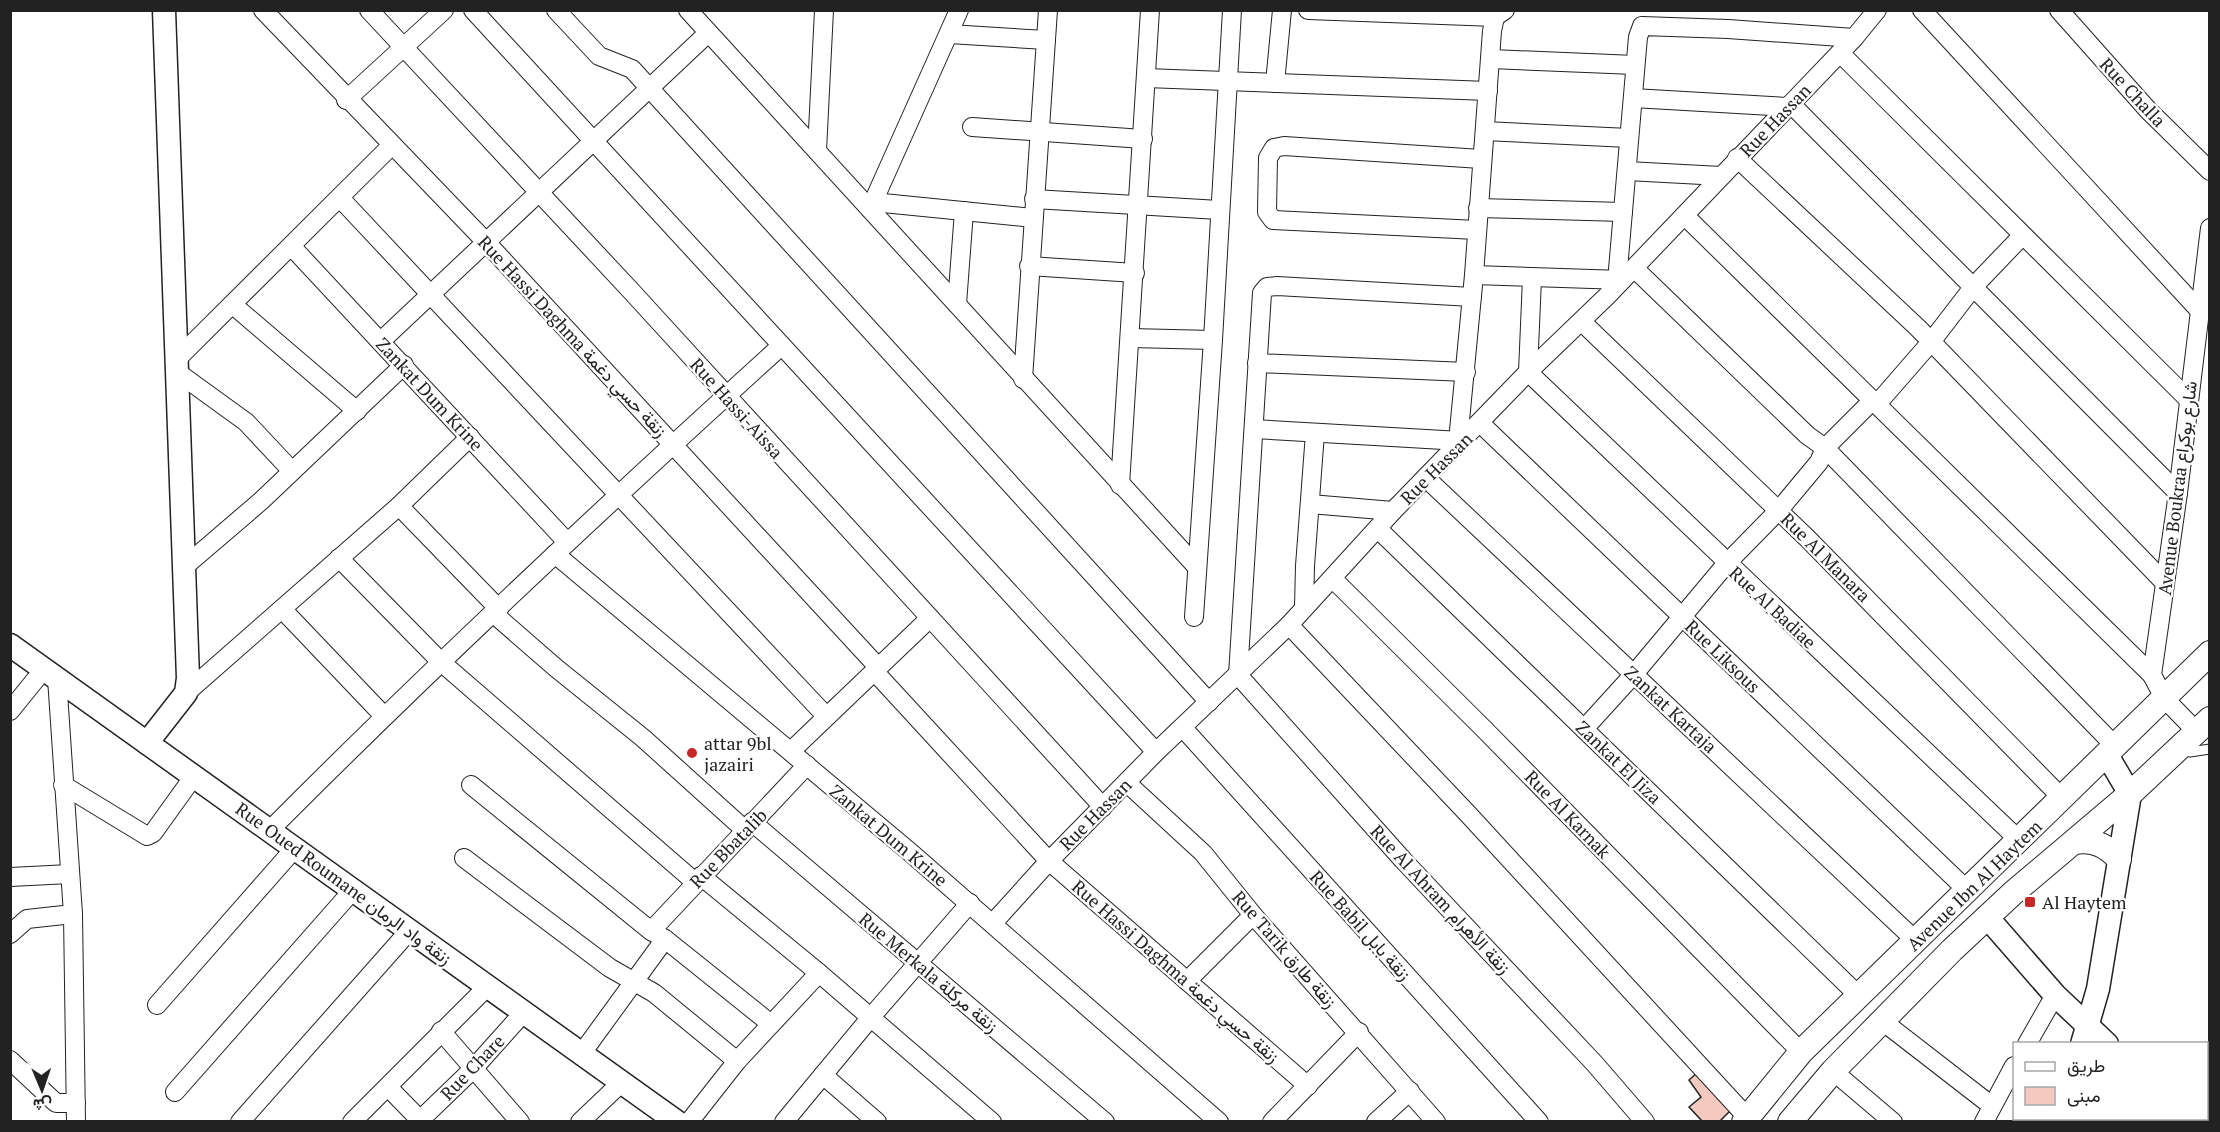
<svg xmlns="http://www.w3.org/2000/svg" width="2220" height="1132" viewBox="0 0 2220 1132" font-family="'PT Serif',Vazirmatn,serif">
<style>
.building{fill:#f3c9c0;stroke:#222;stroke-width:1.5}
.lines{fill:none;stroke-linecap:round;stroke-linejoin:round}
.service-casing{stroke:#222;stroke-width:11}
.minor-casing{stroke:#222;stroke-width:20}
.tertiary-casing{stroke:#222;stroke-width:25}
.secondary-casing{stroke:#222;stroke-width:26}
.service{stroke:#fff;stroke-width:9}
.minor{stroke:#fff;stroke-width:18}
.tertiary{stroke:#fff;stroke-width:22}
.secondary{stroke:#fff;stroke-width:24}
.poi-dot{fill:#c62828;stroke:#fff;stroke-width:2}
.labels{text-anchor:middle;dominant-baseline:central;stroke-width:4.5;stroke-linejoin:round;paint-order:stroke}
.street-label{font-size:18px;fill:#222;stroke:#fff}
.poi-label{font-size:18px;fill:#222;stroke:#fff;text-anchor:start}
</style>
<rect width="100%" height="100%" fill="#fff"/>
<polygon class="building" points="1699,1071 1732,1109 1719,1122 1703,1122 1689,1107 1701,1097 1689,1080"/>
<g class="lines">
<defs>
<polyline id="service" points="2183,750 2190,752 2210,749"/>
<g id="minor">
<polyline points="263,10 486,242 878,667"/>
<polyline points="369,10 633,293 1103,807"/>
<polyline points="473,10 1156,752"/>
<polyline points="556,10 599,56 632,69 1209,702"/>
<polyline points="688,10 1195,565"/>
<polyline points="1308,10 1495,17"/>
<polyline points="1922,10 2199,310"/>
<polyline points="2059,10 2148,110 2210,171"/>
<polyline points="949,34 1046,40"/>
<polyline points="1840,53 2189,400"/>
<polyline points="1491,59 1635,65"/>
<polyline points="1146,78 1488,91"/>
<polyline points="1275,83 1282,10"/>
<polyline points="1633,98 1788,107"/>
<polyline points="346,100 444,10"/>
<polyline points="1791,104 2178,493"/>
<polyline points="972,127 1143,139"/>
<polyline points="1485,131 1629,138"/>
<polyline points="817,151 824,10"/>
<polyline points="1737,158 1918,328 2165,583"/>
<polyline points="1627,171 1721,176"/>
<polyline points="340,198 826,716"/>
<polyline points="1034,199 1219,210"/>
<polyline points="873,202 1033,218"/>
<polyline points="1478,208 1623,212"/>
<polyline points="870,209 959,10"/>
<polyline points="1685,216 2152,675"/>
<polyline points="1477,230 1273,220 1267,212 1268,158 1274,148 1284,146 1481,159"/>
<polyline points="292,247 567,542"/>
<polyline points="1029,266 1135,273"/>
<polyline points="1634,268 1807,435 1825,448 2115,746"/>
<polyline points="1474,275 1622,280"/>
<polyline points="1532,278 1528,372 2020,841"/>
<polyline points="1617,281 1638,37 1642,26 1728,29 1854,38"/>
<polyline points="1472,297 1277,286 1267,287 1262,293 1238,675 1403,860 1595,1064 1645,1122"/>
<polyline points="957,304 964,211"/>
<polyline points="233,305 357,411"/>
<polyline points="1582,322 1807,538 2063,799"/>
<polyline points="1130,338 1213,340"/>
<polyline points="381,341 707,34"/>
<polyline points="176,360 392,145"/>
<polyline points="1257,363 1466,372"/>
<polyline points="177,372 246,422 292,471"/>
<polyline points="1023,379 1048,10"/>
<polyline points="1480,423 1966,889"/>
<polyline points="1254,429 1461,441"/>
<polyline points="1458,441 1474,275 1492,31 1495,17 1505,10"/>
<polyline points="1426,478 1916,941"/>
<polyline points="1120,485 1150,10"/>
<polyline points="1310,504 1393,511"/>
<polyline points="399,506 499,609"/>
<polyline points="1378,529 1859,996"/>
<polyline points="555,554 911,853 1219,1122"/>
<polyline points="339,558 441,662 695,882"/>
<polyline points="184,567 261,501 404,365"/>
<polyline points="1333,579 1484,729 1801,1052"/>
<polyline points="1304,607 1305,566 1315,433"/>
<polyline points="282,609 384,716"/>
<polyline points="494,614 556,668 643,738 745,830"/>
<polyline points="1194,617 1213,340 1232,10"/>
<polyline points="1289,625 1468,814 1747,1117"/>
<polyline points="874,671 1049,861 1308,1086"/>
<polyline points="57,678 73,914 76,1122"/>
<polyline points="186,693 399,506 470,437"/>
<polyline points="10,711 44,669"/>
<polyline points="1183,728 1539,1122"/>
<polyline points="1584,729 1634,674 1727,563 1779,510 1819,462 1825,448 1869,404 1877,404 1931,342 1974,286 2022,236"/>
<polyline points="2196,731 2164,698 2152,675 2178,493 2210,228"/>
<polyline points="791,751 930,618"/>
<polyline points="1127,783 1203,853 1253,915 1436,1122"/>
<polyline points="63,785 147,836 153,833 194,776"/>
<polyline points="471,785 651,931 665,939 771,1024"/>
<polyline points="752,822 1105,1122"/>
<path d="M270 830C435 664 607 504 780 347"/>
<polyline points="464,858 610,968 654,993 737,1061"/>
<polyline points="701,876 819,973 992,1122"/>
<polyline points="10,877 70,874"/>
<polyline points="993,923 1049,861 1156,752 1289,625 1393,511 1528,372 1607,296 1854,38 1877,10"/>
<polyline points="651,931 807,765"/>
<polyline points="10,934 27,919 73,914"/>
<polyline points="1187,981 1253,915"/>
<polyline points="157,1005 295,848"/>
<polyline points="1881,1020 1992,1106"/>
<polyline points="441,1031 520,1122"/>
<polyline points="2027,1044 2055,995"/>
<polyline points="582,1053 665,939"/>
<polyline points="10,1060 56,1103 76,1103"/>
<polyline points="1833,1071 1893,1122"/>
<polyline points="823,1075 877,1122"/>
<polyline points="388,1087 422,1122"/>
<polyline points="175,1092 353,890"/>
<polyline points="240,1122 410,930"/>
<polyline points="352,1122 488,986"/>
<polyline points="418,1122 473,1069 524,1012"/>
<polyline points="580,1122 622,1082"/>
<polyline points="689,1122 737,1061 819,973"/>
<polyline points="784,1122 871,1017 970,903"/>
<polyline points="1272,1122 1359,1032"/>
<polyline points="1376,1122 1410,1091"/>
<polyline points="1984,1122 2014,1066"/>
</g>
<g id="tertiary">
<polyline points="10,645 677,1122"/>
<polyline points="147,743 186,693 188,678 164,10"/>
<polyline points="1987,917 2055,995 2107,1044"/>
<polyline points="2082,1044 2098,989 2130,794 2107,755"/>
<polyline points="2198,1118 2201,1122"/>
<polyline points="2069,1122 2069,1118"/>
<polyline points="2096,1122 2097,1118"/>
</g>
<g id="secondary">
<path d="M2075 842C2094 839 2107 846 2119 859"/>
<polyline points="1744,1122 1801,1052 2210,653"/>
<polyline points="1790,1122 1833,1071 1952,950 2013,893 2130,794 2210,719"/>
</g>
</defs>
<use href="#service" class="service-casing"/>
<use href="#minor" class="minor-casing"/>
<use href="#tertiary" class="tertiary-casing"/>
<use href="#secondary" class="secondary-casing"/>
<use href="#service" class="service"/>
<use href="#minor" class="minor"/>
<use href="#tertiary" class="tertiary"/>
<use href="#secondary" class="secondary"/>
</g>
<g class="poi-dot">
<circle cx="692" cy="753" r="6"/>
<rect x="2024" y="896" width="12" height="12" rx="3"/>
</g>
<g class="labels">
<g class="street-label">
<text transform="translate(2133 92) rotate(47)">Rue Challa</text>
<text transform="translate(1775 120) rotate(-46)">Rue Hassan</text>
<text transform="translate(573 336) rotate(47)">Rue Hassi Daghma زنقة حسي دغمة</text>
<text transform="translate(430 394) rotate(47)">Zankat Dum Krine</text>
<text transform="translate(737 408) rotate(48)">Rue Hassi-Aissa</text>
<text transform="translate(1436 468) rotate(-45)">Rue Hassan</text>
<text transform="translate(2177 488) rotate(-83)">Avenue Boukraa شارع بوكراع</text>
<text transform="translate(1826 557) rotate(45)">Rue Al Manara</text>
<text transform="translate(1773 607) rotate(43)">Rue Al Badiae</text>
<text transform="translate(1723 656) rotate(44)">Rue Liksous</text>
<text transform="translate(1671 709) rotate(43)">Zankat Kartaja</text>
<text transform="translate(1619 762) rotate(44)">Zankat El Jiza</text>
<text transform="translate(1095 814) rotate(-45)">Rue Hassan</text>
<text transform="translate(1568 814) rotate(46)">Rue Al Karnak</text>
<text transform="translate(889 835) rotate(40)">Zankat Dum Krine</text>
<text transform="translate(728 848) rotate(-46)">Rue Bbatalib</text>
<text transform="translate(344 883) rotate(36)">Rue Oued Roumane زنقة واد الرمان</text>
<text transform="translate(1974 885) rotate(-44)">Avenue Ibn Al Haytem</text>
<text transform="translate(1441 899) rotate(47)">Rue Al Ahram زنقة الأهرام</text>
<text transform="translate(1361 925) rotate(48)">Rue Babil زنقة بابل</text>
<text transform="translate(1285 949) rotate(49)">Rue Tarik زنقة طارق</text>
<text transform="translate(1176 971) rotate(41)">Rue Hassi Daghma زنقة حسي دغمة</text>
<text transform="translate(929 972) rotate(40)">Rue Merkala زنقة مركلة</text>
<text transform="translate(472 1067) rotate(-46)">Rue Chare</text>
</g>
<g class="poi-label">
<text x="704" y="743">attar 9bl<tspan x="704" dy="21">jazairi</tspan></text>
<text x="2042" y="902">Al Haytem</text>
</g>
</g>
<rect width="2220" height="1132" fill="none" stroke="#222222" stroke-width="24"/>
<rect x="2013" y="1042" width="195" height="78" fill="#ffffff" stroke="#a7a7a7" stroke-width="1.5"/>
<rect x="2025" y="1062" width="30" height="9" fill="#ffffff" stroke="#a7a7a7" stroke-width="1.5"/>
<text x="2067" y="1072" font-size="18" fill="#222222">طريق</text>
<rect x="2025" y="1087" width="30" height="18" fill="#f3c9c0" stroke="#a7a7a7" stroke-width="1.5"/>
<text x="2067" y="1102" font-size="18" fill="#222222">مبنى</text>
<g transform="translate(42 1090) rotate(178)" stroke="#ffffff" stroke-width="4.5" paint-order="stroke">
<path d="M0-4.5L10 22L0 15L-10 22Z" fill="#222222"/>
<text y="-9" font-size="16" font-weight="bold" text-anchor="middle" fill="#222222">ش</text>
</g>
</svg>
